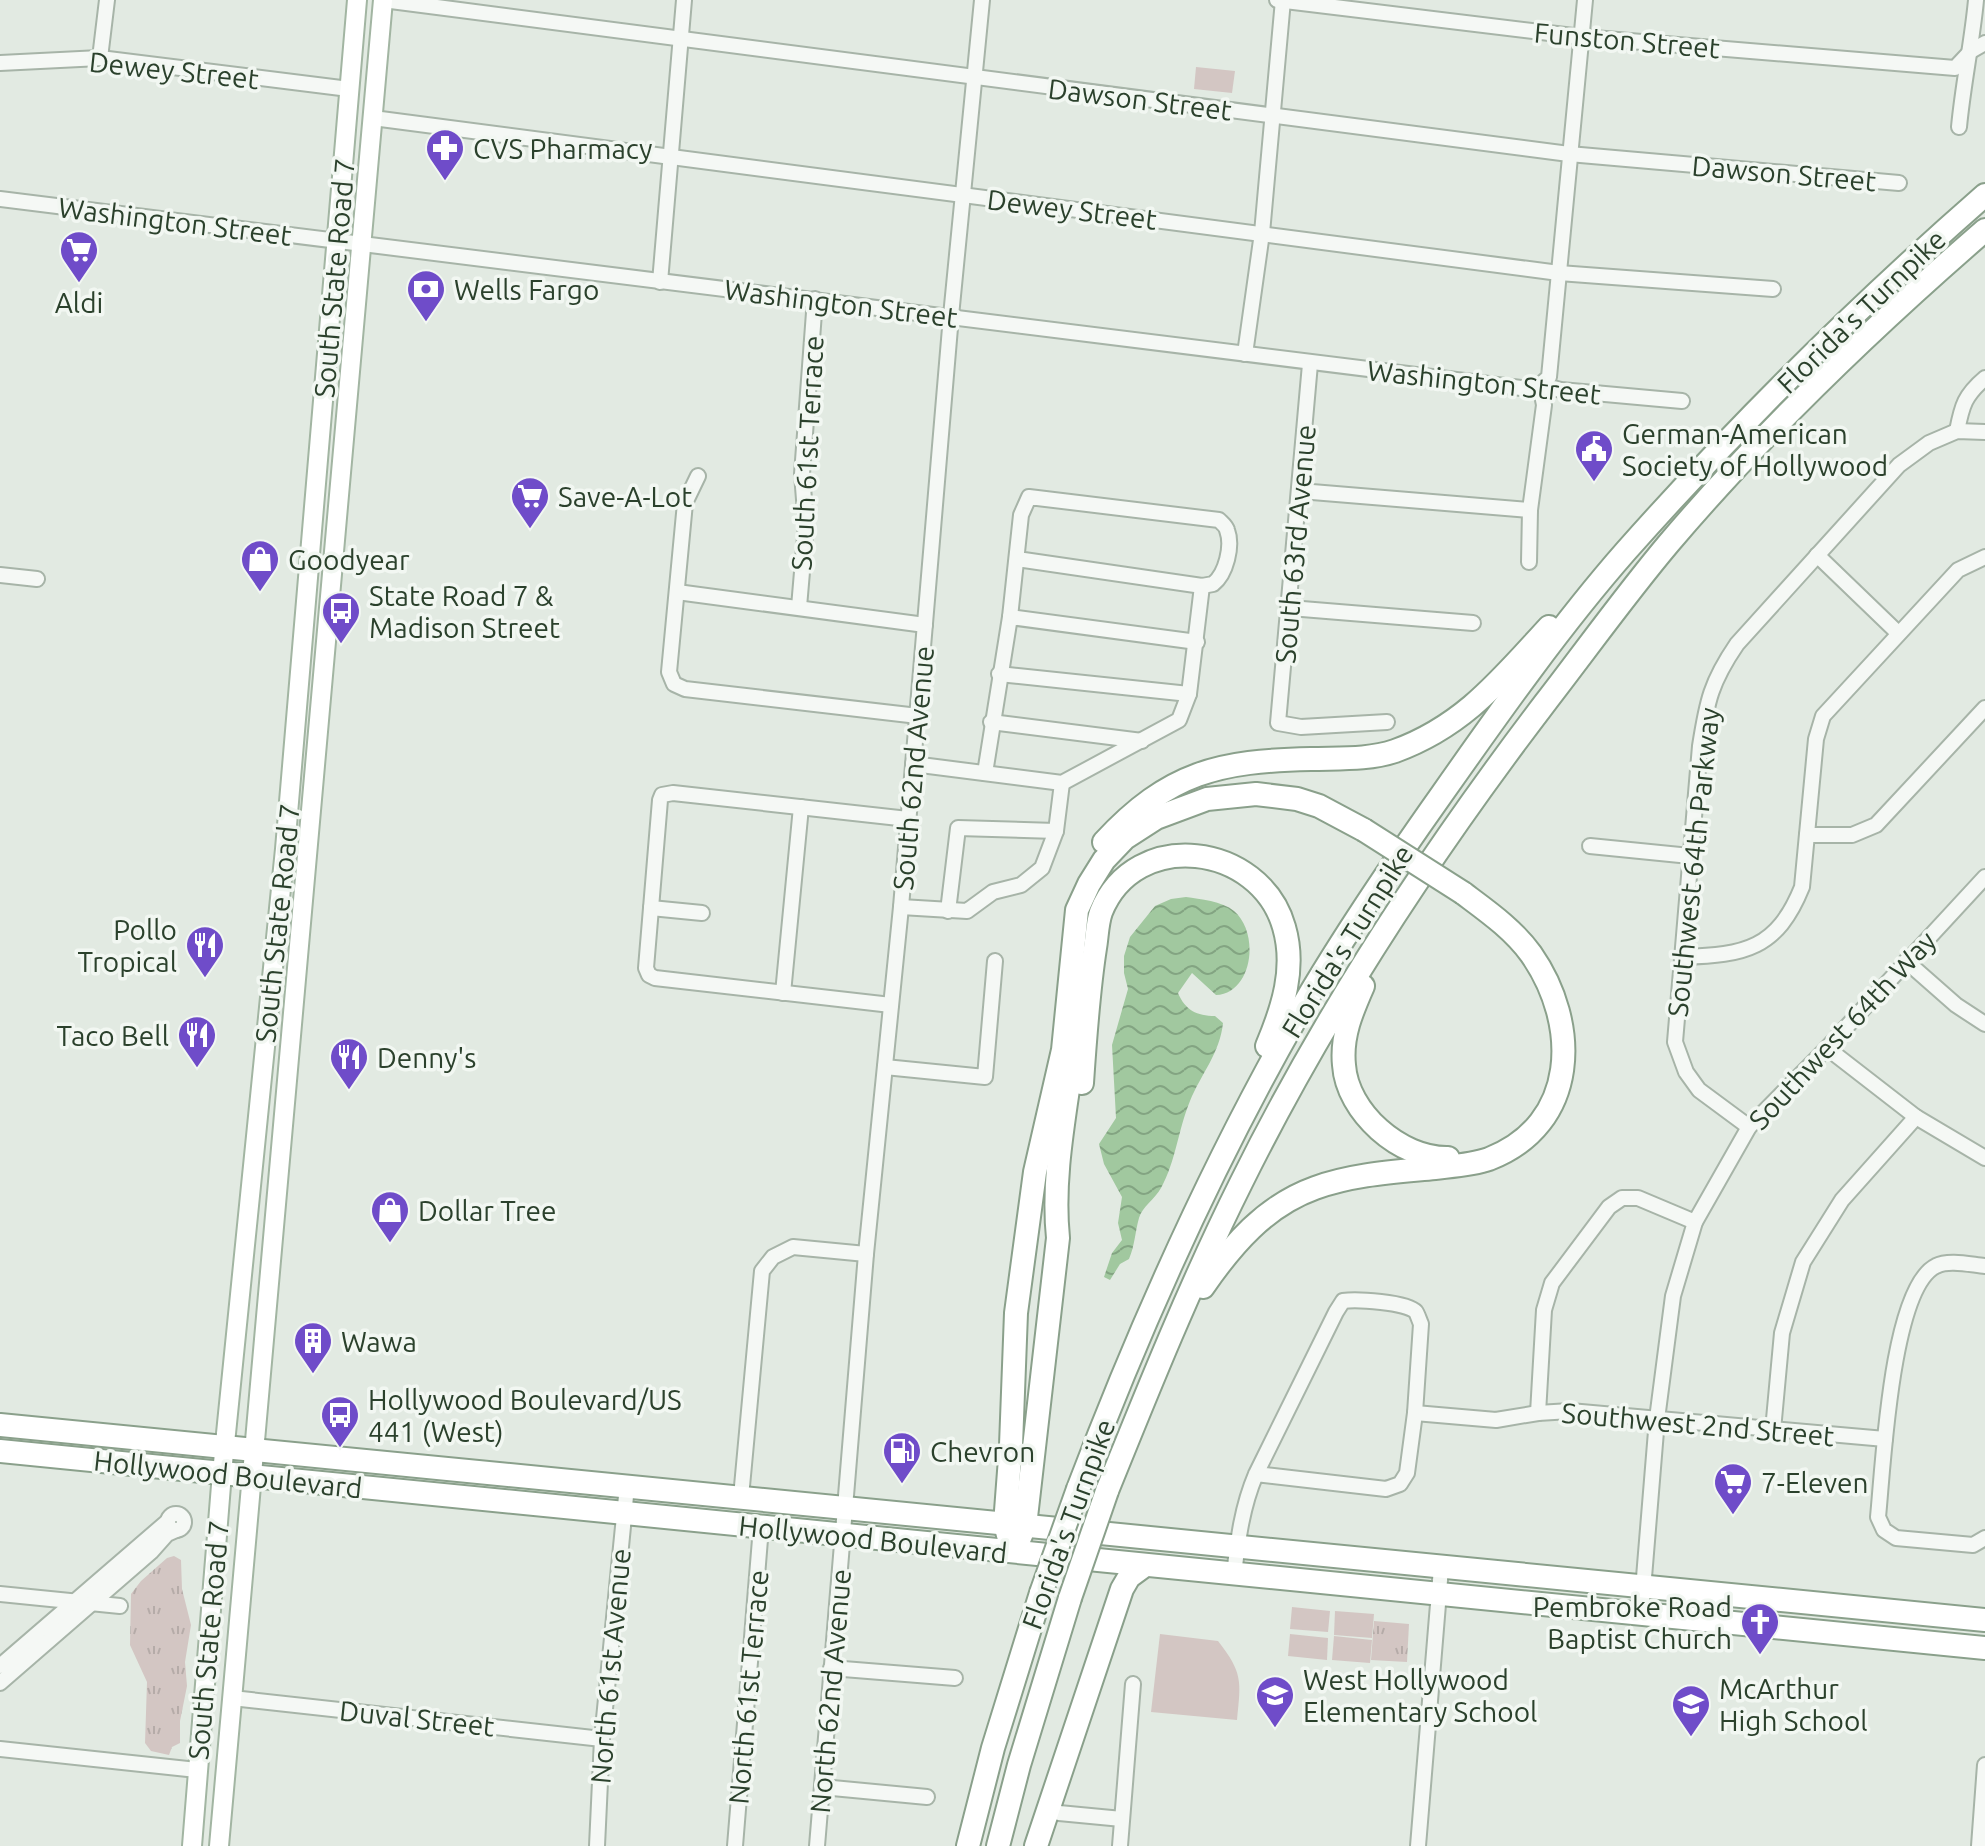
<svg xmlns="http://www.w3.org/2000/svg" width="1985" height="1846" viewBox="0 0 1985 1846" font-family="Ubuntu,sans-serif">
<style>
.grass{fill:url(#grass-tufts)}
.pitch{fill:#d3c6c3}
.water{fill:url(#water-waves)}
.lines{fill:none;stroke-linecap:round;stroke-linejoin:round}
.minor-casing{stroke:#a7b4a8;stroke-width:18}
.major-casing{stroke:#a2b5a2;stroke-width:22}
.highway-casing{stroke:#8aa08b;stroke-width:26}
.minor{stroke:#f5f8f5;stroke-width:14}
.major{stroke:#fff;stroke-width:18}
.highway{stroke:#fff;stroke-width:22}
.highway-bridge-casing{stroke:#8aa08b;stroke-width:26;stroke-linecap:butt}
.highway-bridge{stroke:#fff;stroke-width:22}
.labels{text-anchor:middle;dominant-baseline:central;stroke-width:7;stroke-linejoin:round;paint-order:stroke}
.street-label{font-size:28px;fill:#2b412c;stroke:#f2f7f2}
.poi-label{font-size:28px;fill:#2b412c;stroke:#f2f7f2;text-anchor:start}
</style>
<defs>
<pattern id="grass-tufts" width="24" height="20" patternUnits="userSpaceOnUse" patternTransform="scale(2)"><rect width="24" height="20" fill="#d3c6c3"/><path d="M3 7l-1-3M5 7V3M7 7l1-3M15 17l-1-3M17 17v-4M19 17l1-3" fill="none" stroke="#b5aba8"/></pattern>
<pattern id="water-waves" width="16" height="10" patternUnits="userSpaceOnUse" patternTransform="scale(2)"><rect width="16" height="10" fill="#a1c89f"/><path d="M0 5q4-4 8 0t8 0" fill="none" stroke="#83a482"/></pattern>
</defs>
<rect width="100%" height="100%" fill="#e2eae2"/>
<g class="grass">
<polygon points="174,1556 181,1560 182,1589 191,1625 185,1662 187,1686 180,1721 180,1743 172,1747 169,1755 151,1751 145,1743 147,1682 130,1645 131,1594 141,1581 167,1558"/>
<polygon points="1374,1621 1409,1624 1407,1662 1371,1660"/>
</g>
<g class="pitch">
<polygon points="1196,67 1235,71 1232,93 1194,89"/>
<polygon points="1292,1607 1330,1611 1328,1632 1290,1629"/>
<polygon points="1335,1611 1374,1614 1372,1638 1334,1635"/>
<path d="M1160 1634 1218 1641C1243 1673 1241 1681 1237 1720L1151 1712Z"/>
<polygon points="1290,1634 1328,1638 1327,1660 1288,1656"/>
<polygon points="1334,1636 1372,1640 1370,1663 1332,1660"/>
</g>
<path class="water" d="M1186 897C1200 899 1222 901 1234 911 1260 933 1253 993 1216 995L1192 973 1178 993C1185 1010 1197 1016 1215 1016L1223 1023C1220 1053 1201 1074 1190 1101 1178 1130 1176 1161 1161 1188 1155 1199 1142 1207 1139 1218 1135 1232 1135 1245 1129 1259L1120 1264 1110 1280 1104 1277 1112 1253 1122 1240 1118 1223 1122 1197 1104 1164 1099 1144 1116 1118 1112 1045 1128 989 1124 973V956L1130 937 1155 906 1171 899Z"/>
<g class="lines">
<defs>
<g id="minor">
<polyline points="383,0 1569,154 1899,183"/>
<polyline points="1277,0 1582,37 1955,68 1971,51 1985,43"/>
<polyline points="100,58 107,0"/>
<polyline points="0,63 100,58 349,89"/>
<polyline points="373,118 1559,273 1773,289"/>
<path d="M1959 127C1963 84 1972 43 1976 0"/>
<polyline points="0,199 1529,389 1540,385 1561,390 1682,401"/>
<polyline points="660,282 684,0"/>
<polyline points="1245,354 1262,233 1283,0"/>
<polyline points="1310,364 1278,723 1301,727 1387,722"/>
<polyline points="1540,385 1549,377 1585,0"/>
<path d="M1957 431C1962 405 1965 395 1985 378"/>
<polyline points="698,476 685,503 669,672 674,684 685,689 918,716"/>
<polyline points="1300,491 1530,510"/>
<polyline points="1817,555 1898,633"/>
<polyline points="1529,562 1530,510 1544,405 1540,385"/>
<polyline points="0,575 37,579"/>
<polyline points="677,592 925,625"/>
<polyline points="799,607 806,525 802,474 815,299"/>
<polyline points="1290,608 1473,623"/>
<polyline points="1010,617 1197,642"/>
<polyline points="999,674 1189,694"/>
<polyline points="991,722 1142,741"/>
<polyline points="913,764 1062,783 1179,720 1189,694 1202,586"/>
<path d="M985 773 1010 617 1021 515 1029 497 1219 520C1222 523 1226 526 1227 530 1233 546 1226 574 1213 584L1202 586 1017 559"/>
<polyline points="1807,835 1852,835 1876,825 1985,708"/>
<polyline points="1590,846 1690,856"/>
<polyline points="901,907 967,911 993,892 1021,885 1042,868 1056,831 1062,783"/>
<polyline points="651,908 702,913"/>
<polyline points="948,911 958,828 1056,831"/>
<path d="M1683 957C1745 955 1777 949 1802 887L1816 739 1823 716 1958 570 1985 557"/>
<polyline points="1906,961 1956,1005 1985,1024"/>
<polyline points="783,993 801,807"/>
<polyline points="891,1005 655,978 649,975 646,968 660,800 662,795 673,793 908,819"/>
<polyline points="1827,1048 1916,1117 1985,1158"/>
<polyline points="885,1067 985,1077 995,961"/>
<path d="M1749 1127 1699 1090 1686 1072 1675 1042 1700 746C1707 701 1711 682 1737 644L1899 465 1929 443 1957 431 1985 432"/>
<path d="M1985 1266C1972 1265 1949 1259 1936 1266 1891 1288 1883 1468 1878 1517L1884 1530 1896 1538 1973 1545 1985 1538"/>
<polyline points="1415,1413 1496,1420 1538,1413 1570,1411 1885,1439"/>
<polyline points="1538,1413 1544,1310 1552,1283 1609,1207 1622,1198 1638,1198 1695,1222"/>
<polyline points="1773,1430 1782,1333 1803,1262 1842,1200 1916,1117"/>
<polyline points="741,1497 762,1271 773,1257 793,1247 866,1254"/>
<circle cx="176" cy="1522" r="8"/>
<path d="M1234 1575C1238 1539 1242 1507 1256 1474L1336 1312 1343 1301C1356 1299 1407 1302 1416 1312 1417 1313 1420 1322 1421 1324L1415 1413 1407 1473 1400 1484 1386 1489 1256 1474"/>
<polyline points="0,1594 120,1606"/>
<polyline points="1641,1614 1657,1419 1673,1296 1695,1222 1749,1127 1827,1048 1985,877"/>
<polyline points="0,1666 168,1521"/>
<polyline points="831,1668 955,1678"/>
<polyline points="0,1683 151,1552 167,1534 176,1530"/>
<polyline points="232,1698 602,1739"/>
<polyline points="0,1749 197,1770"/>
<polyline points="822,1787 927,1797"/>
<polyline points="1059,1813 1122,1819"/>
<polyline points="597,1846 602,1739 627,1486"/>
<polyline points="735,1846 761,1527"/>
<polyline points="817,1846 866,1254 901,907 951,316 982,0"/>
<polyline points="1120,1846 1133,1684"/>
<polyline points="1418,1846 1441,1568"/>
<polyline points="1979,1846 1985,1765"/>
</g>
<g id="major">
<polyline points="192,1846 222,1473 285,849 357,0"/>
<polyline points="219,1846 383,0"/>
</g>
<g id="highway">
<path d="M1104 842C1169 772 1219 761 1311 759 1338 758 1369 760 1395 751 1464 726 1501 679 1549 627"/>
<path d="M1363 986C1352 1011 1341 1036 1344 1065 1347 1112 1400 1159 1448 1158"/>
<path d="M1082 1083C1085 1038 1088 993 1095 948 1097 937 1097 923 1101 912 1135 827 1260 843 1284 927 1296 968 1283 1008 1267 1046"/>
<path d="M1203 1287C1232 1245 1265 1206 1315 1188 1354 1174 1394 1172 1435 1168 1452 1166 1472 1165 1489 1159 1579 1124 1580 1024 1531 954 1513 929 1487 911 1463 893"/>
<polyline points="0,1425 1985,1620"/>
<polyline points="0,1451 1985,1648"/>
<path d="M1078 1489C1140 1326 1211 1167 1297 1016 1341 939 1391 866 1442 794 1499 713 1561 625 1626 551 1738 425 1858 306 1985 195"/>
<path d="M1107 1491C1149 1387 1191 1283 1241 1183 1325 1013 1430 854 1545 703 1586 650 1626 594 1669 543 1765 430 1873 327 1985 230"/>
<polyline points="1009,1539 1005,1524 1011,1445 1016,1313 1035,1172 1063,1050 1077,910 1089,884 1104,860 1125,838 1156,818 1207,799 1256,794 1297,799 1319,806 1364,830"/>
<path d="M1019 1540 1025 1526 1058 1238C1052 1180 1064 1119 1072 1062"/>
<polyline points="968,1846 993,1748 1041,1593"/>
<polyline points="998,1846 1019,1765 1070,1598"/>
<polyline points="1036,1846 1122,1589 1129,1577 1144,1566"/>
</g>
</defs>
<use href="#minor" class="minor-casing"/>
<use href="#major" class="major-casing"/>
<use href="#highway" class="highway-casing"/>
<use href="#minor" class="minor"/>
<use href="#major" class="major"/>
<use href="#highway" class="highway"/>
<defs>
<g id="highway-bridge">
<polyline points="1364,830 1463,893"/>
<polyline points="1041,1593 1078,1489"/>
<polyline points="1070,1598 1107,1491"/>
</g>
</defs>
<use href="#highway-bridge" class="highway-bridge-casing"/>
<use href="#highway-bridge" class="highway-bridge"/>
</g>
<defs>
<symbol id="pharmacy-pin" viewBox="-11 -11 22 30"><path d="M0 17L-7.5 6A9.5 9.5 0 1 1 7.5 6Z" fill="#6f4cc9" stroke="#f2f7f2"/><path d="M-2-6h4v4h4v4h-4v4h-4v-4h-4v-4h4Z" fill="#fff"/></symbol>
<symbol id="supermarket-pin" viewBox="-11 -11 22 30"><path d="M0 17L-7.5 6A9.5 9.5 0 1 1 7.5 6Z" fill="#6f4cc9" stroke="#f2f7f2"/><path d="M-6-5.5h2.5l.6 2H6L4.5 2H-2.5L-4.4-4H-6ZM-1.5 3.2a1.3 1.3 0 1 0 .1 0ZM3 3.2a1.3 1.3 0 1 0 .1 0Z" fill="#fff"/></symbol>
<symbol id="bank-pin" viewBox="-11 -11 22 30"><path d="M0 17L-7.5 6A9.5 9.5 0 1 1 7.5 6Z" fill="#6f4cc9" stroke="#f2f7f2"/><path d="M-6-4H6V4H-6ZM0-2.3a2.3 2.3 0 1 0 0 4.6a2.3 2.3 0 1 0 0-4.6Z" fill="#fff"/></symbol>
<symbol id="civic-pin" viewBox="-11 -11 22 30"><path d="M0 17L-7.5 6A9.5 9.5 0 1 1 7.5 6Z" fill="#6f4cc9" stroke="#f2f7f2"/><path d="M-.6-6.5H3V-4.5H.6V-3L4-1V1h2V6H-6V1h2V-1L-.6-3ZM-1.2 2.5V6h2.4V2.5Z" fill="#fff"/></symbol>
<symbol id="shop-pin" viewBox="-11 -11 22 30"><path d="M0 17L-7.5 6A9.5 9.5 0 1 1 7.5 6Z" fill="#6f4cc9" stroke="#f2f7f2"/><path d="M-5-2.5h2.3a2.7 3.5 0 0 1 5.4 0H5L5.5 6h-11ZM-1.5-2.5h3a1.5 2.3 0 0 0-3 0Z" fill="#fff"/></symbol>
<symbol id="bus-pin" viewBox="-11 -11 22 30"><path d="M0 17L-7.5 6A9.5 9.5 0 1 1 7.5 6Z" fill="#6f4cc9" stroke="#f2f7f2"/><path d="M-5-6H5V4H4V6H2V4H-2V6H-4V4H-5ZM-3.5-4V0h7V-4ZM-3.5 1.2v1.5H-2V1.2ZM2 1.2v1.5H3.5V1.2Z" fill="#fff"/></symbol>
<symbol id="restaurant-pin" viewBox="-11 -11 22 30"><path d="M0 17L-7.5 6A9.5 9.5 0 1 1 7.5 6Z" fill="#6f4cc9" stroke="#f2f7f2"/><path d="M-5-6h1v4h1v-4h1v4h1v-4h1v5L-1.5 .5V6h-2V.5L-5-1ZM5-6V6H3V1.5H1.5Q1.5-4 5-6Z" fill="#fff"/></symbol>
<symbol id="building-pin" viewBox="-11 -11 22 30"><path d="M0 17L-7.5 6A9.5 9.5 0 1 1 7.5 6Z" fill="#6f4cc9" stroke="#f2f7f2"/><path d="M-4-6H4V6H1V3H-1V6H-4ZM-2.5-4.3h1.7v1.8h-1.7ZM.8-4.3h1.7v1.8H.8ZM-2.5-1h1.7V.8h-1.7ZM.8-1h1.7V.8H.8Z" fill="#fff"/></symbol>
<symbol id="fuel-pin" viewBox="-11 -11 22 30"><path d="M0 17L-7.5 6A9.5 9.5 0 1 1 7.5 6Z" fill="#6f4cc9" stroke="#f2f7f2"/><path d="M-5.5-6h7V0h2V4h1.3V-2.5L3-4.5l.8-.8L6-3V5H2.5V1h-1V6h-7ZM-4.2-4.7v3.2H.2V-4.7Z" fill="#fff"/></symbol>
<symbol id="church-pin" viewBox="-11 -11 22 30"><path d="M0 17L-7.5 6A9.5 9.5 0 1 1 7.5 6Z" fill="#6f4cc9" stroke="#f2f7f2"/><path d="M-1.2-6h2.4v3.5h3.3v2.4h-3.3V6h-2.4V-.1h-3.3v-2.4h3.3Z" fill="#fff"/></symbol>
<symbol id="school-pin" viewBox="-11 -11 22 30"><path d="M0 17L-7.5 6A9.5 9.5 0 1 1 7.5 6Z" fill="#6f4cc9" stroke="#f2f7f2"/><path d="M0-5L7-2L0 1L-7-2ZM-4 1L0 2.5L4 1V4Q0 6-4 4Z" fill="#fff"/></symbol>
</defs>
<g fill-rule="evenodd">
<use href="#pharmacy-pin" x="423" y="126" width="44" height="60"/>
<use href="#supermarket-pin" x="57" y="228" width="44" height="60"/>
<use href="#bank-pin" x="404" y="267" width="44" height="60"/>
<use href="#civic-pin" x="1572" y="427" width="44" height="60"/>
<use href="#supermarket-pin" x="508" y="474" width="44" height="60"/>
<use href="#shop-pin" x="238" y="537" width="44" height="60"/>
<use href="#bus-pin" x="319" y="589" width="44" height="60"/>
<use href="#restaurant-pin" x="183" y="923" width="44" height="60"/>
<use href="#restaurant-pin" x="175" y="1013" width="44" height="60"/>
<use href="#restaurant-pin" x="327" y="1035" width="44" height="60"/>
<use href="#shop-pin" x="368" y="1188" width="44" height="60"/>
<use href="#building-pin" x="291" y="1319" width="44" height="60"/>
<use href="#bus-pin" x="318" y="1393" width="44" height="60"/>
<use href="#fuel-pin" x="880" y="1429" width="44" height="60"/>
<use href="#supermarket-pin" x="1711" y="1460" width="44" height="60"/>
<use href="#church-pin" x="1738" y="1600" width="44" height="60"/>
<use href="#school-pin" x="1253" y="1673" width="44" height="60"/>
<use href="#school-pin" x="1669" y="1682" width="44" height="60"/>
</g>
<g class="labels">
<g class="street-label">
<text transform="translate(1627 40) rotate(5)">Funston Street</text>
<text transform="translate(174 70) rotate(6)">Dewey Street</text>
<text transform="translate(1140 99) rotate(7)">Dawson Street</text>
<text transform="translate(1784 173) rotate(5)">Dawson Street</text>
<text transform="translate(1072 209) rotate(7)">Dewey Street</text>
<text transform="translate(175 221) rotate(7)">Washington Street</text>
<text transform="translate(334 278) rotate(-85)">South State Road 7</text>
<text transform="translate(841 303) rotate(7)">Washington Street</text>
<text transform="translate(1861 311) rotate(-44)">Florida's Turnpike</text>
<text transform="translate(1484 382) rotate(6)">Washington Street</text>
<text transform="translate(807 453) rotate(-87)">South 61st Terrace</text>
<text transform="translate(1295 544) rotate(-85)">South 63rd Avenue</text>
<text transform="translate(913 768) rotate(-85)">South 62nd Avenue</text>
<text transform="translate(1693 862) rotate(-84)">Southwest 64th Parkway</text>
<text transform="translate(277 923) rotate(-84)">South State Road 7</text>
<text transform="translate(1347 941) rotate(-58)">Florida's Turnpike</text>
<text transform="translate(1842 1030) rotate(-47)">Southwest 64th Way</text>
<text transform="translate(1698 1424) rotate(5)">Southwest 2nd Street</text>
<text transform="translate(228 1474) rotate(6)">Hollywood Boulevard</text>
<text transform="translate(1068 1524) rotate(-70)">Florida's Turnpike</text>
<text transform="translate(873 1539) rotate(6)">Hollywood Boulevard</text>
<text transform="translate(208 1640) rotate(-85)">South State Road 7</text>
<text transform="translate(610 1666) rotate(-85)">North 61st Avenue</text>
<text transform="translate(748 1687) rotate(-85)">North 61st Terrace</text>
<text transform="translate(830 1691) rotate(-85)">North 62nd Avenue</text>
<text transform="translate(417 1718) rotate(6)">Duval Street</text>
</g>
<g class="poi-label">
<text x="473" y="148">CVS Pharmacy</text>
<text x="454" y="289">Wells Fargo</text>
<text x="79" y="302" text-anchor="middle">Aldi</text>
<text x="1622" y="433">German-American<tspan x="1622" dy="32">Society of Hollywood</tspan></text>
<text x="558" y="496">Save-A-Lot</text>
<text x="288" y="559">Goodyear</text>
<text x="369" y="595">State Road 7 &amp;<tspan x="369" dy="32">Madison Street</tspan></text>
<text x="177" y="929" text-anchor="end">Pollo<tspan x="177" dy="32">Tropical</tspan></text>
<text x="169" y="1035" text-anchor="end">Taco Bell</text>
<text x="377" y="1057">Denny's</text>
<text x="418" y="1210">Dollar Tree</text>
<text x="341" y="1341">Wawa</text>
<text x="368" y="1399">Hollywood Boulevard/US<tspan x="368" dy="32">441 (West)</tspan></text>
<text x="930" y="1451">Chevron</text>
<text x="1761" y="1482">7-Eleven</text>
<text x="1732" y="1606" text-anchor="end">Pembroke Road<tspan x="1732" dy="32">Baptist Church</tspan></text>
<text x="1303" y="1679">West Hollywood<tspan x="1303" dy="32">Elementary School</tspan></text>
<text x="1719" y="1688">McArthur<tspan x="1719" dy="32">High School</tspan></text>
</g>
</g>
</svg>
